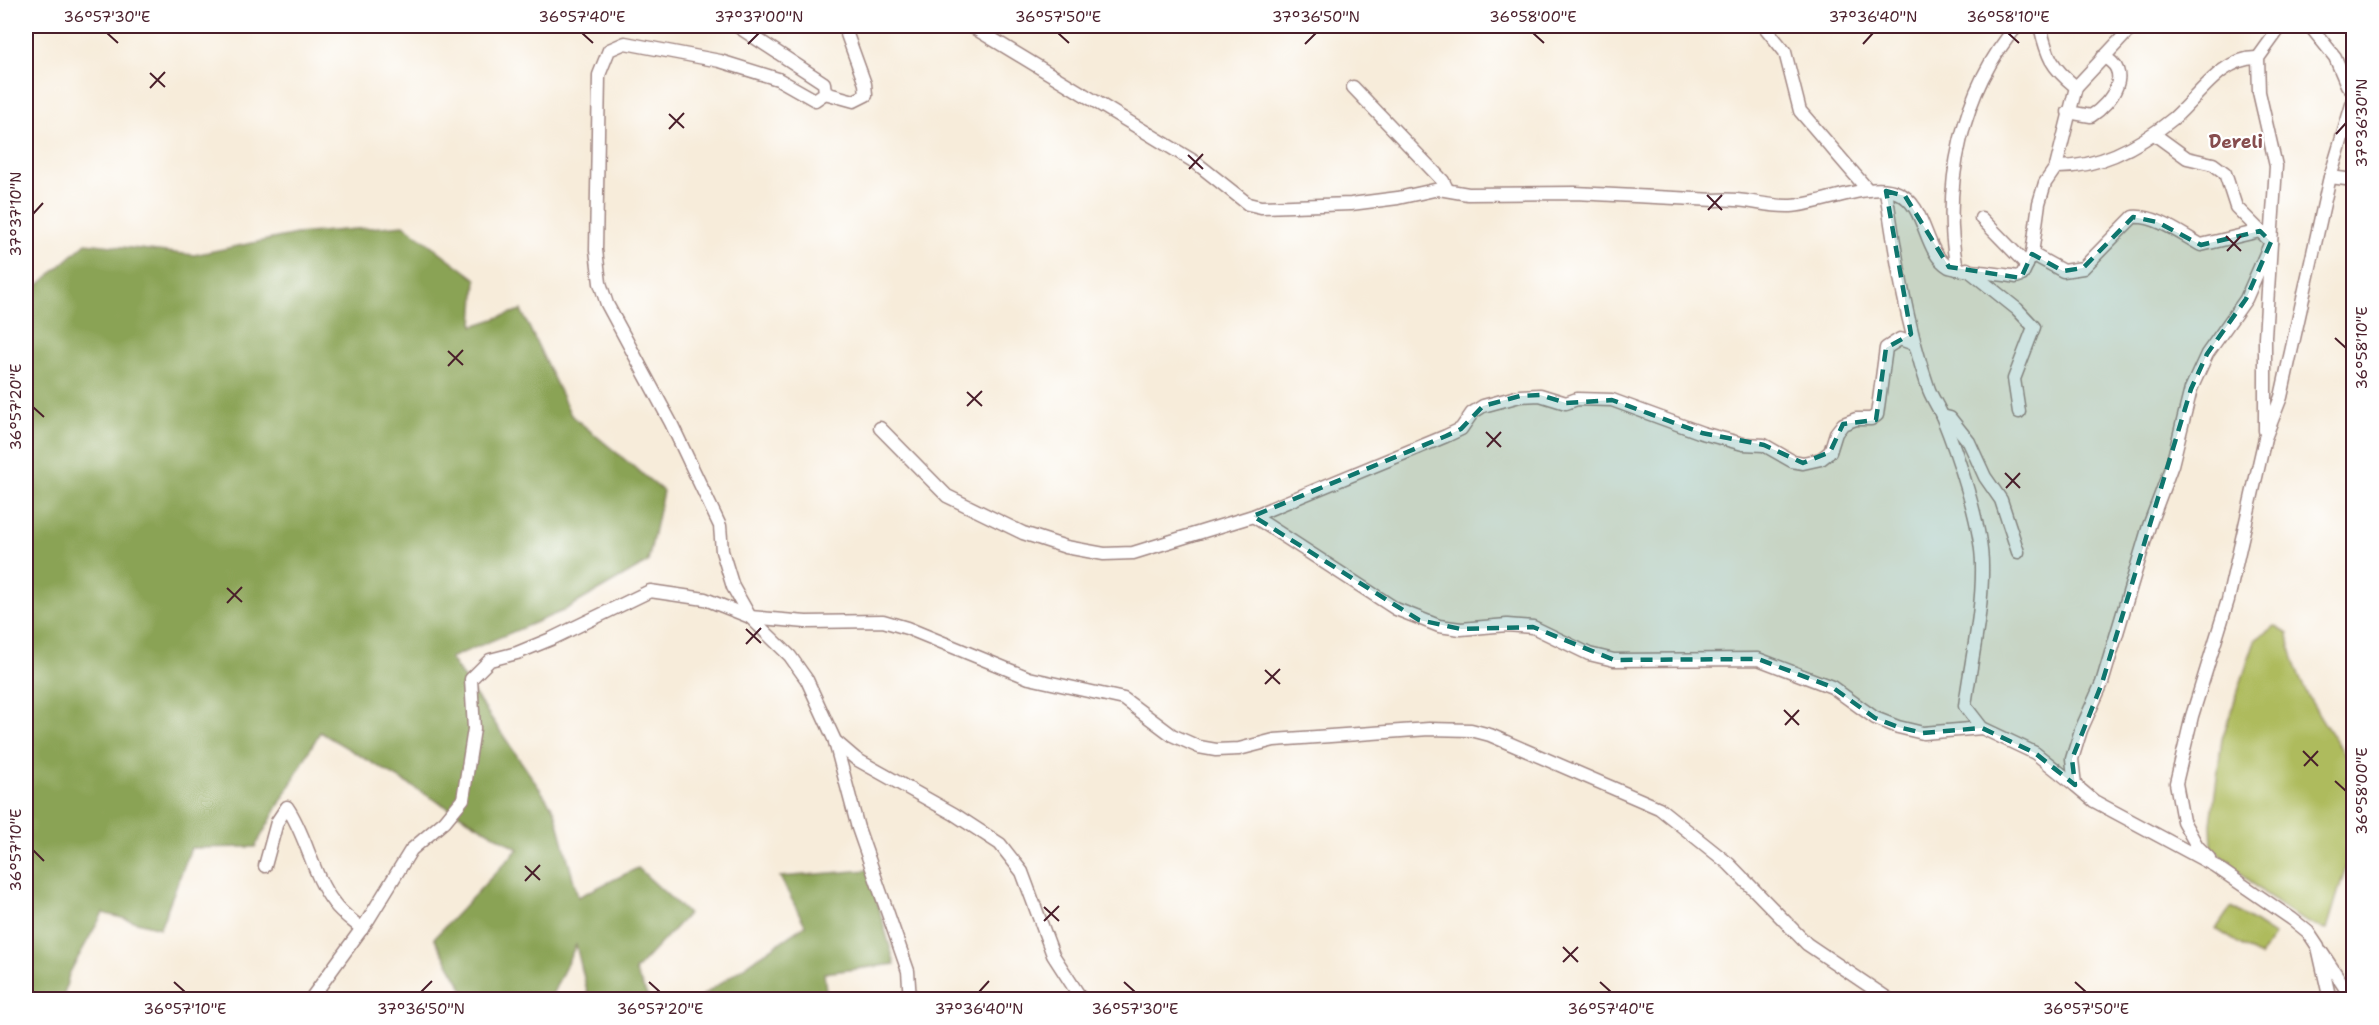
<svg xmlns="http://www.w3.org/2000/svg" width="2379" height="1025" viewBox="0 0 2379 1025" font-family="'Shantell Sans',sans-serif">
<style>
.green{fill:#aebb5d;stroke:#7c6d44;stroke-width:1.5}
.forest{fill:#8aa354;stroke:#6a6140;stroke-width:1.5}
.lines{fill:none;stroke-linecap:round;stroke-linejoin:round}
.minor-casing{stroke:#a08682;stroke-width:15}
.minor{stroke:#fff;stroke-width:12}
.marked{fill:#0f766e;fill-opacity:0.2;stroke:#0f766e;stroke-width:4.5;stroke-dasharray:12 8;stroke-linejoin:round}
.ticks{fill:none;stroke:#4a1f2b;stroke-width:2}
.labels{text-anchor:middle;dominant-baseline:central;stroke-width:4.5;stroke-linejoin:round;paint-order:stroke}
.quarter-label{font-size:18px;font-weight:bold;fill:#874d4e;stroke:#fff}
.neatline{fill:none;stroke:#4a1f2b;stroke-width:2}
.ticks-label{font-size:15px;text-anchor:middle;fill:#4a1f2b}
</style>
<rect width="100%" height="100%" fill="#fff"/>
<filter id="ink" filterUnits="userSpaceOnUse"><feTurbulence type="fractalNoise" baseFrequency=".0167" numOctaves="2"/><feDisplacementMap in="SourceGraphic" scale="12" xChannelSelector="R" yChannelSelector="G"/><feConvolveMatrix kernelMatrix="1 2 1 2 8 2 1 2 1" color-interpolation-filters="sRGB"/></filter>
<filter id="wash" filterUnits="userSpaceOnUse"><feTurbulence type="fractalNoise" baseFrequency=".008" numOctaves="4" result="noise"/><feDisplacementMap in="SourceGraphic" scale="24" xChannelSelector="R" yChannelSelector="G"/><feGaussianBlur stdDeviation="1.35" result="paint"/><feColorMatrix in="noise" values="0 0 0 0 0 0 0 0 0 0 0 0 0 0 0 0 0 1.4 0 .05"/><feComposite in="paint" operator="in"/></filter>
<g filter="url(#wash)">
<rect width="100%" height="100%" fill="#f7ecda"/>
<g class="green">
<path d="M2275 626 2288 634C2293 679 2319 716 2344 753L2353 752V843L2327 929C2288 921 2242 873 2212 847L2211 824 2222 739 2255 640Z"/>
<polygon points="2231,907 2274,935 2260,957 2216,929"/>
</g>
<g class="forest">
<polygon points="404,225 476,279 473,326 521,310 571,415 663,491 648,562 563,611 450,658 555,811 578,897 638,868 688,914 635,971 649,999 589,999 576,945 550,999 469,999 434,938 518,849 320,732 255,847 191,848 160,928 103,913 69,974 63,999 26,999 26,296 86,243 194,255 296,234"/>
<polygon points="868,870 895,964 824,973 827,999 696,1000 805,925 780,877"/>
</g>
</g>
<g filter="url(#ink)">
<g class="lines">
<defs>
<g id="minor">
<polyline points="737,26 824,83 825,93 815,100 778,79 720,61 625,43 609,50 599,75 596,250 600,283 607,304 671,423 720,526 722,551 733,587 750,617 790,656 807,680 835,741 856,759 954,814 1000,844 1022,872 1053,955 1082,1000"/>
<path d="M971 26 1195 162 1248 204 1261 207 1351 204 1398 198 1439 189 1468 194 1575 193 1715 200C1744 197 1764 207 1791 206 1820 205 1872 180 1898 193 1927 205 1923 252 1949 267 1954 270 2004 274 2016 277L2022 275 2032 254 2039 203 2045 183 2056 167 2076 87 2133 26"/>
<polyline points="1764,26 1785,52 1800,111 1868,190"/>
<path d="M2040 26C2047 56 2051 67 2076 87"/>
<polyline points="2310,26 2335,57 2347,85 2354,93"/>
<polyline points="1353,87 1443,181 1447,189"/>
<polyline points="825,93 854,101 866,95 865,84 844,26"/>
<path d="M2068 112 2091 116C2112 103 2134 70 2103 57"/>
<polyline points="2154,134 2187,158 2213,164 2225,173 2236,207 2271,242 2246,299 2207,354 2191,389 2172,465 2149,526 2102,683 2081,730 2072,759 2075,785 2094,801 2215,866 2292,919 2308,932 2318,947 2330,1000"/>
<path d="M2056 167C2099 168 2141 145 2174 118 2198 97 2223 56 2258 58"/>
<polyline points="2330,177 2354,180"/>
<path d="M1886 191C1896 258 1906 323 1928 387 1931 397 1938 406 1942 416 1957 453 1982 526 1982 565 1983 612 1971 660 1965 706L1982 728 2035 753 2075 785"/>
<polyline points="1981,218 2027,265"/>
<path d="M2032 254 2063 271 2083 268 2133 217C2156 215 2181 234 2201 245L2260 231"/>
<path d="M1957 269C1941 187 1962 89 2017 26"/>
<polyline points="1967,269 2017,309 2034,327 2014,379 2019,412"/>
<polyline points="1942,416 1950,418 1969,442 1985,477 2001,500 2018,552"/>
<polyline points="880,428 947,496 1023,533 1066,547 1104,554 1133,553 1253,516 1446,436 1461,429 1472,413 1483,406 1520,396 1540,395 1566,403 1577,399 1612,400 1702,433 1743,444 1764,445 1792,461 1803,463 1821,459 1830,452 1836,433 1843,424 1856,419 1871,419 1877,415 1886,348 1900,339 1914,344"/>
<polyline points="2265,431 2265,337 2276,166 2259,92 2258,58 2281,26"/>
<polyline points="1253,516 1396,609 1439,626 1461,629 1507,625 1533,627 1589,654 1614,660 1758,659 1832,687 1875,718 1898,727 1923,733 1982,728"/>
<polyline points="835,742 858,828 908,971 910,1000"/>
<polyline points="2209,858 2197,846 2183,821 2176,783 2192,716 2228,600 2265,438 2281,397 2329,181 2354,98"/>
<path d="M265 866 277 822 287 807C307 836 312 875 334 903 341 913 353 921 362 929"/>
<polyline points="2322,953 2353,1000"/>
<polyline points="310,1000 368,920 411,850 445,821 463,799 474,729 471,679 490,660 517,653 551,639 650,591 705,599 750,617 806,622 883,621 907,628 1029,678 1124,699 1172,735 1199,747 1216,750 1239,749 1274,740 1429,729 1471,730 1490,735 1659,808 1729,864 1807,944 1890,1000"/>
</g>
</defs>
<use href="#minor" class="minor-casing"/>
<use href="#minor" class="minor"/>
</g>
</g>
<path class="marked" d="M1886 191 1905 196 1949 267 2021 278 2032 254 2063 271 2083 268 2133 217 2157 222 2201 245 2260 231 2271 242 2246 299 2207 354 2191 389 2102 683 2072 759 2075 785 2035 753 1982 728 1923 733 1898 727 1875 718 1832 687 1758 659 1614 660 1533 627 1461 629 1419 620 1253 516 1446 436 1461 429 1483 406 1520 396 1540 395 1566 403 1612 400 1702 433 1764 445 1803 463 1830 452 1843 424 1876 420 1886 348 1911 334Z"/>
<path class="ticks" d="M107 33 118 43M582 33 593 43M1058 33 1069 43M1533 33 1544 43M2008 33 2019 43M748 44 759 33M1305 44 1316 33M1863 44 1873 33M150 73 165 87M150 88 165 72M669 114 684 128M669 129 684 113M2336 134 2346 123M1188 155 1203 169M1189 169 1203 154M1707 195 1722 210M1708 210 1722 195M33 214 43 203M2226 236 2241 251M2227 251 2241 236M2335 338 2346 348M448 351 463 365M448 366 463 350M967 392 982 406M967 406 982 391M33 407 44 417M1486 432 1501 447M1487 447 1501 432M2005 473 2020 488M2006 488 2020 473M227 588 242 602M227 603 242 587M746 629 761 643M746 644 761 628M1265 670 1280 684M1265 684 1280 669M1784 710 1799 725M1785 725 1799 710M2303 751 2318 766M2304 766 2318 751M2335 781 2346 791M33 850 44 861M525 866 540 880M525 881 540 865M1044 907 1059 921M1044 921 1059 906M1563 947 1578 962M1563 962 1578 947M174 982 185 992M649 982 660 992M1124 982 1135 992M1600 982 1611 992M2075 982 2086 992M421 992 432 981M979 992 989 981"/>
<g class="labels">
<g class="quarter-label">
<text x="2236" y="142">Dereli</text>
</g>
</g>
<rect width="2379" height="1025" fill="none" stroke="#fff" stroke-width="66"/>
<rect x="33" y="33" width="2313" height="959" class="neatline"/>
<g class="ticks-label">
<text x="107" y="22">36°57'30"E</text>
<text x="582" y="22">36°57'40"E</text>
<text x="759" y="22">37°37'00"N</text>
<text x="1058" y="22">36°57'50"E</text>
<text x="1316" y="22">37°36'50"N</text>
<text x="1533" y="22">36°58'00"E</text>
<text x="1873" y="22">37°36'40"N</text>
<text x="2008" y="22">36°58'10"E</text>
<text transform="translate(2362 123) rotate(-90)" y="5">37°36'30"N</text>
<text transform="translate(16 214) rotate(-90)" y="5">37°37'10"N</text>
<text transform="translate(2362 348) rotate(-90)" y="5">36°58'10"E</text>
<text transform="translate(16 407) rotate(-90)" y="5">36°57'20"E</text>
<text transform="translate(2362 791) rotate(-90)" y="5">36°58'00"E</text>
<text transform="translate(16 850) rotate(-90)" y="5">36°57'10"E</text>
<text x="185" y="1014">36°57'10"E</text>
<text x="421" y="1014">37°36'50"N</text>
<text x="660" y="1014">36°57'20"E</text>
<text x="979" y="1014">37°36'40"N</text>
<text x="1135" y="1014">36°57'30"E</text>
<text x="1611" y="1014">36°57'40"E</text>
<text x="2086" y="1014">36°57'50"E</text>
</g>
</svg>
